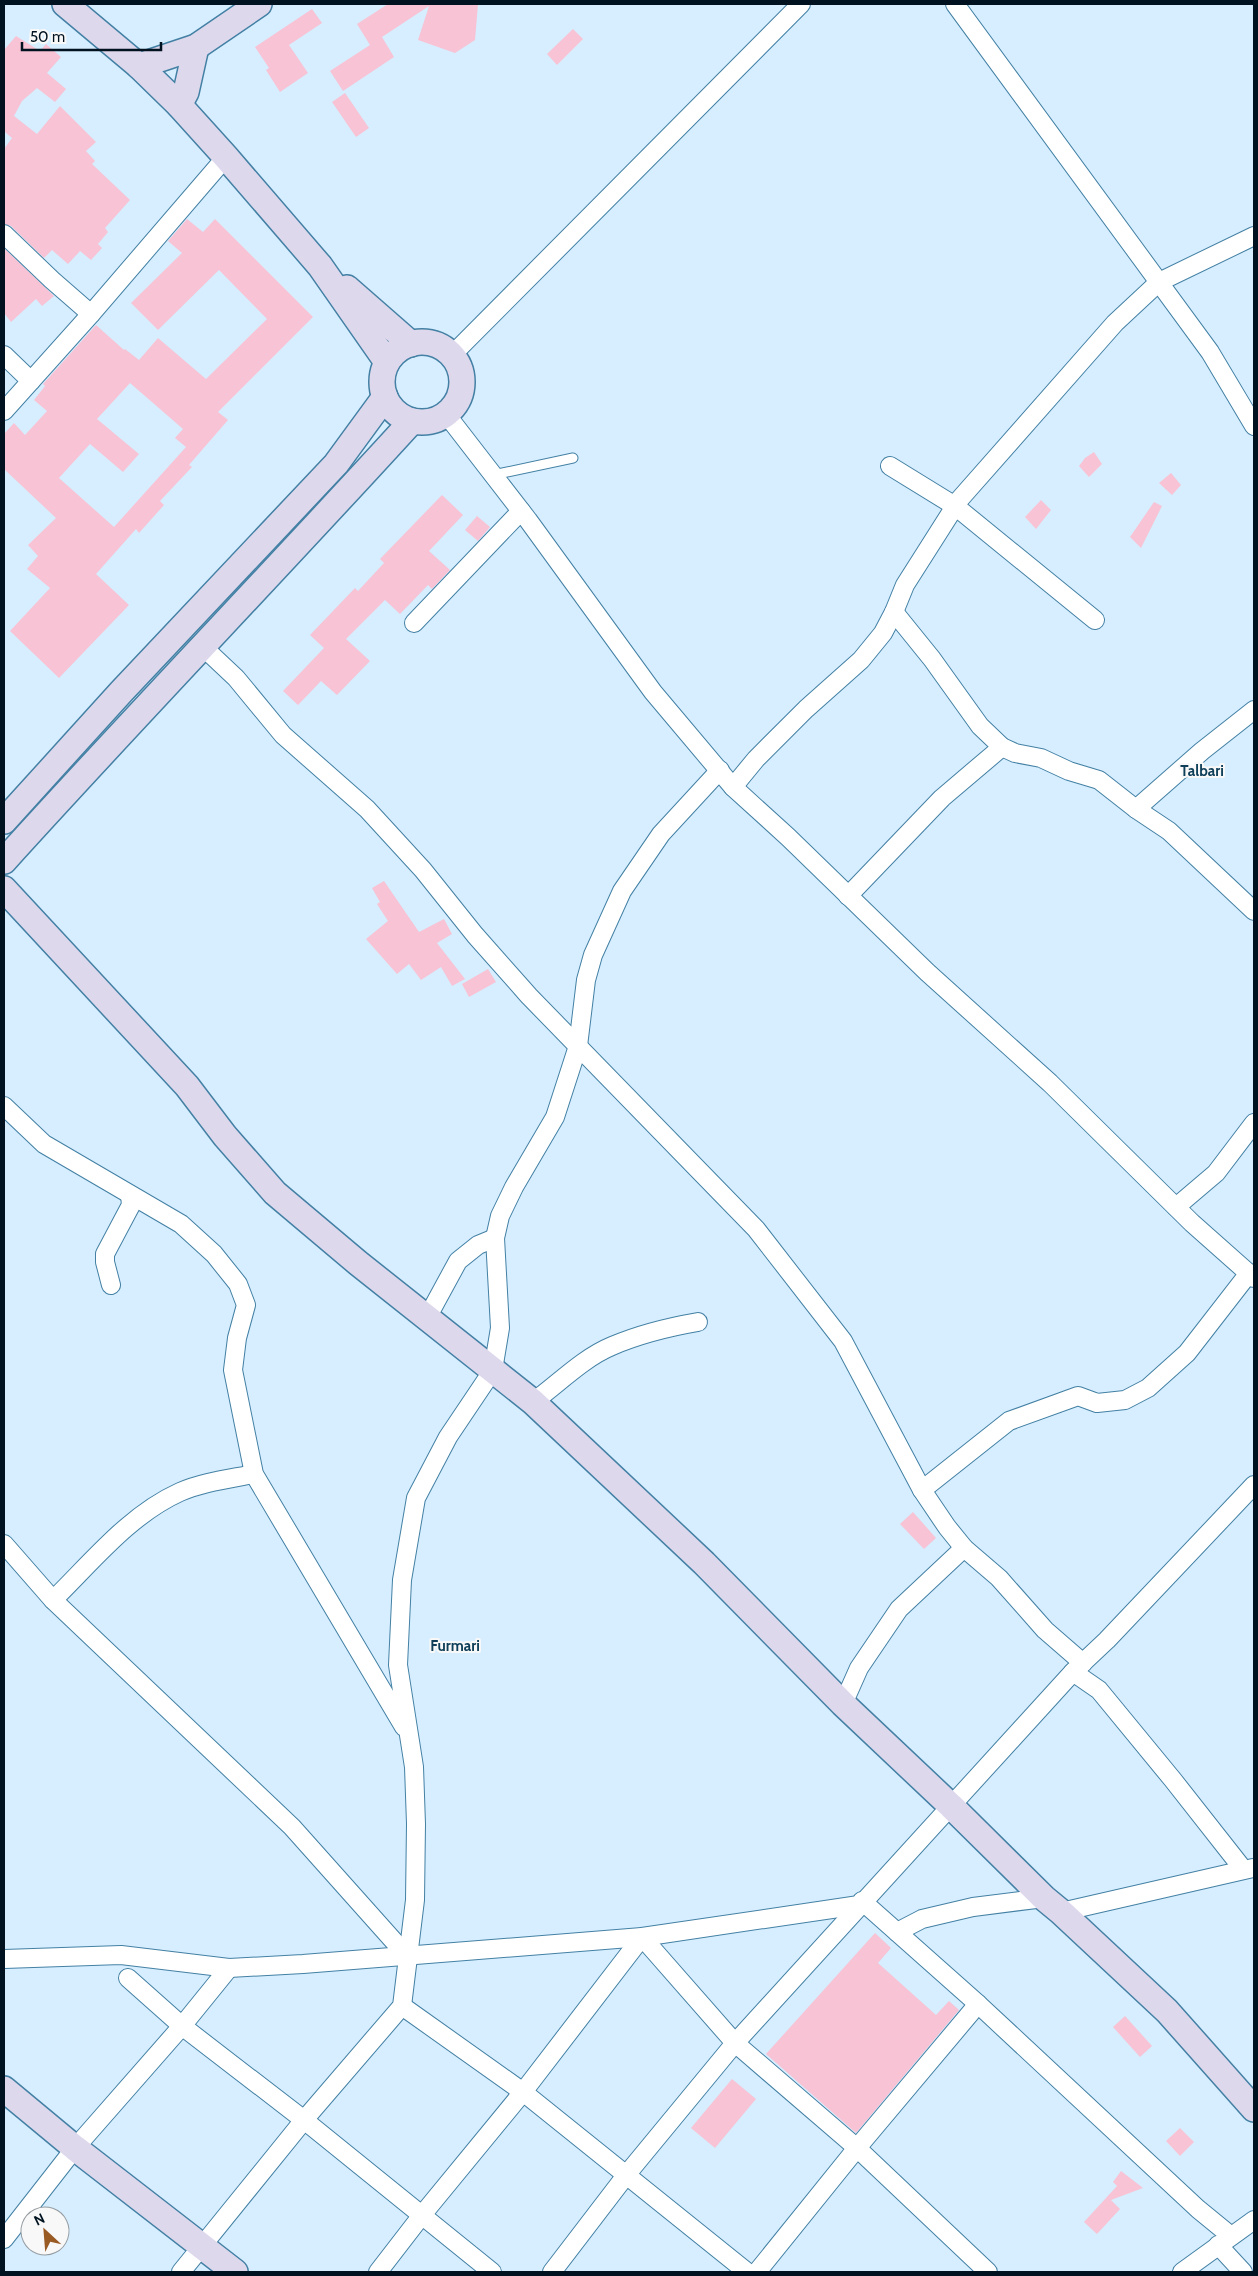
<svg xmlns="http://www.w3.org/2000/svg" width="1258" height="2276" viewBox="0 0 1258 2276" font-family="Cabin,sans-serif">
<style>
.building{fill:#f8c3d4;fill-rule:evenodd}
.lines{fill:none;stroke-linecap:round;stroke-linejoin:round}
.lane-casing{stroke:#4380a4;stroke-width:11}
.street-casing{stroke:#4380a4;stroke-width:20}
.secondary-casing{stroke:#4380a4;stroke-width:28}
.lane{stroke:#fff;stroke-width:9}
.street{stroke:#fff;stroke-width:18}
.secondary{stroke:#ded8ed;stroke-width:25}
.labels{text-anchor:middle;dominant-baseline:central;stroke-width:4;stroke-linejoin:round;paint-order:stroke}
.neighbourhood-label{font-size:15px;font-weight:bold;fill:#0e3e58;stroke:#f8f8f8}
</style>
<rect width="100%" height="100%" fill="#d6eeff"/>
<g class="building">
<polygon points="388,4 478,4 475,40 455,53 418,40 429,6 382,37 394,57 343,91 330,71 370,45 357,24"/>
<polygon points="312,9 322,23 289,45 308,73 280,92 266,70 269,68 255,47"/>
<polygon points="573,29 583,39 557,65 547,54"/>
<polygon points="16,36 40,51 46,44 61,57 47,73 66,89 55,102 37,88 22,101 14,116 37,134 60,106 96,142 86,151 95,161 92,164 130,200 105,228 108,232 98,244 102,248 91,260 80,251 68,264 52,250 44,258 11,226 4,224 4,149 12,138 5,132 4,134 4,50"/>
<polygon points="345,93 369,128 356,137 332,102"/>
<path d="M187 219 203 232 215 219 313 317 218 412 228 420 189 465 192 467 160 501 164 505 139 533 136 529 96 574 129 605 59 678 10 631 50 588 27 569 38 556 28 545 56 518 4 469V434L14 423 25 435 47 411 34 400 45 386 43 384 96 325 124 350 125 349 139 360 158 338 206 379 267 319 219 270 158 330 131 303 182 253 168 241ZM130 383 183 429 175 438 186 447 114 527 59 478 90 444 123 472 139 454 97 419Z"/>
<polygon points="4,248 54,296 42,306 36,299 11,322 4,313"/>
<polygon points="1094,452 1102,464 1089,477 1079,466 1085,458"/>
<polygon points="1171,473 1181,485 1172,495 1159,483"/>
<polygon points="442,495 463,515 429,551 450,570 432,589 428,585 400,614 385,600 346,639 370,661 337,695 321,681 298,705 283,691 324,648 310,635 355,588 358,591 384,563 380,559"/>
<polygon points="1041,500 1051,510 1036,529 1025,517"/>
<polygon points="1154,502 1162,506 1141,548 1130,537"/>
<polygon points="477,516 490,527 478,541 465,530"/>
<polygon points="384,881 419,932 444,919 452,934 437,943 465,979 452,986 441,967 421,980 409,964 397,974 366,939 388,921 377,904 380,902 372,888"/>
<polygon points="488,969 496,982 469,997 462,984"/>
<polygon points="913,1512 936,1538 924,1549 900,1524"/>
<polygon points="875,1933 891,1948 878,1963 936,2015 949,2001 959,2010 856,2133 766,2054"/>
<polygon points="1125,2016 1152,2046 1140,2057 1113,2027"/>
<polygon points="732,2079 756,2099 715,2148 691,2128"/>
<polygon points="1180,2128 1194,2142 1180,2156 1166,2141"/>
<polygon points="1121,2171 1143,2188 1111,2200 1120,2209 1097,2234 1084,2222 1117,2186 1113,2182"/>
</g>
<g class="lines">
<defs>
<polyline id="lane" points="493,475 573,458"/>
<g id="street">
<polyline points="955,4 1210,352 1254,426"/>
<polyline points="4,234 52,280 91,314"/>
<polyline points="4,355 31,381"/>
<polyline points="452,355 801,4"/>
<polyline points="4,411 91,314 226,157"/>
<polyline points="446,414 528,520 653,692 733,787 788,837 927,972 1050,1083 1192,1223 1254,1278"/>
<polyline points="890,466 955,506 1095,620"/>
<polyline points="894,612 932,659 980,726 1002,747 1015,753 1041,758 1069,771 1099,780 1136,809 1169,831 1254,911"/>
<polyline points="414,623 521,511"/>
<polyline points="202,646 236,678 283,735 367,809 423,870 475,935 529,996 756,1229 843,1341 922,1490 947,1527 964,1548 999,1578 1045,1630 1083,1663"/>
<polyline points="733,787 756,759 806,709 861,660 883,633 894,612 905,585 959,500 1115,323 1159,282 1254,236"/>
<polyline points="1136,809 1202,751 1254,710"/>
<polyline points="848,896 942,798 1002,747"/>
<polyline points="4,1106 44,1144 181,1224 214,1254 238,1284 246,1305 237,1338 233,1370 254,1474 404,1727"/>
<polyline points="1176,1207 1216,1173 1254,1123"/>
<polyline points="111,1285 105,1262 105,1254 131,1205 130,1195"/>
<polyline points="427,1318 458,1261 478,1245 495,1238"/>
<path d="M533 1402C558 1384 583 1358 612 1346 640 1334 669 1327 698 1322"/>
<polyline points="922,1490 1009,1421 1078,1396 1097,1403 1125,1400 1148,1388 1187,1353 1249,1273"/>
<polyline points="4,1544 53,1600 292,1827 408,1957"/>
<path d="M53 1600C92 1562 129 1515 180 1492 203 1482 229 1479 254 1474"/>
<polyline points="1073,1672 1099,1690 1173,1780 1243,1869"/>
<polyline points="843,1704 859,1668 899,1609 964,1548"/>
<polyline points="862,1901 978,2004 1198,2209 1231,2236"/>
<polyline points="1061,1912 1253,1868"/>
<polyline points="897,1932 922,1919 973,1907 1044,1898"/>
<polyline points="4,1959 121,1955 229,1968 303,1964 642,1937 859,1905"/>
<polyline points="128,1978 182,2026 304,2120 492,2272"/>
<polyline points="402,2006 523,2092 747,2272"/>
<polyline points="4,2239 75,2148 182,2026 229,1968"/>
<polyline points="1218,2245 1243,2272"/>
<polyline points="181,2272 304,2120 402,2006 415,1900 416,1824 414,1767 398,1665 402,1580 416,1498 448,1437 493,1370 500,1328 495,1238 500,1216 514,1187 555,1117 578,1046 586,980 593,955 622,891 661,834 720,770"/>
<polyline points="378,2272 422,2215 523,2092 642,1937 735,2043 857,2148 988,2272"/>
<polyline points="552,2272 627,2174 735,2043 1073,1672 1107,1640 1254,1485"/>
<polyline points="757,2272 857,2148 978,2004"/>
<polyline points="1182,2272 1254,2220"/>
</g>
<g id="secondary">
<polyline points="65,4 139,66 179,105 226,157 320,266 387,362"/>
<polyline points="139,66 196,47 259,4"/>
<polyline points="179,105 186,92 196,47"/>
<polyline points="347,288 411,344"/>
<circle cx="422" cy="382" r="40"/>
<polyline points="4,821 121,692 336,464 385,397"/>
<path d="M4 861C138 713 277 569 412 421"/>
<polyline points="4,889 187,1086 225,1136 275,1193 358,1263 533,1402 704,1563 843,1704 951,1806 1044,1898 1061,1912 1167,2011 1254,2109"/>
<polyline points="4,2089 75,2148 235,2272"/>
</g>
</defs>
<use href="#lane" class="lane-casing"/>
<use href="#street" class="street-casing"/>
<use href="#secondary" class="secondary-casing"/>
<use href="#lane" class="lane"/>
<use href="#street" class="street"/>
<use href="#secondary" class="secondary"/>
</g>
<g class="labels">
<g class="neighbourhood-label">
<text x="1202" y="771">Talbari</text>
<text x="455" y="1646">Furmari</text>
</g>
</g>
<rect width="1258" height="2276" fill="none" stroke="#00121f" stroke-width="10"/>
<g transform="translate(45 2231) rotate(334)"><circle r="24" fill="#f8f8f8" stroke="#959ca1"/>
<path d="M0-4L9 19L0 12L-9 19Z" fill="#9a5a23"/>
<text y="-8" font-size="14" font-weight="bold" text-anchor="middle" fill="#00121f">N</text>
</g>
<path d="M22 42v8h139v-8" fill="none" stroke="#00121f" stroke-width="2.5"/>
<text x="30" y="42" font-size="15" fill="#00121f" stroke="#f8f8f8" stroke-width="4" paint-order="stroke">50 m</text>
</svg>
